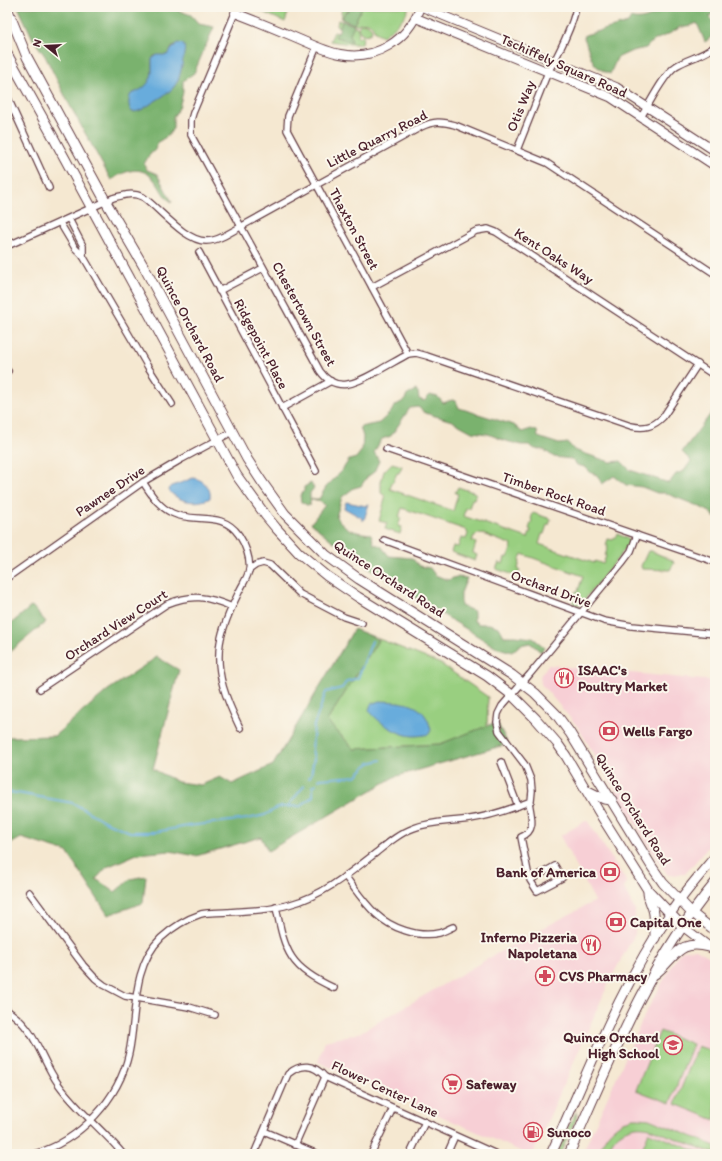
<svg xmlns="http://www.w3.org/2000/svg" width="722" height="1161" viewBox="0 0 722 1161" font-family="Itim,sans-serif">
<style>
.built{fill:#f7cfd5}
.green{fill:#99cf80;stroke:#727756}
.forest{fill:#7ab26e;stroke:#62684c;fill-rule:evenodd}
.water{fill:#67acdc;stroke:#586684}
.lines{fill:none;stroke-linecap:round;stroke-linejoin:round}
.stream{stroke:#67acdc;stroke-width:2}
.street-casing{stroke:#643d44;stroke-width:8}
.secondary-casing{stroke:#643d44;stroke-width:10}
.primary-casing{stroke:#643d44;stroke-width:11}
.street{stroke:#fff;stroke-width:5.5}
.secondary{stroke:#fff;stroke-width:8}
.primary{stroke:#fff;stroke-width:9}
.labels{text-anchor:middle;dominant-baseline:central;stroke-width:4;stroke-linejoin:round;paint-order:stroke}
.street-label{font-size:14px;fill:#4a1f2b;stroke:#fbf7ec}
.poi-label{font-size:14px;font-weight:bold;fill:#4a1f2b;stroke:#fbf7ec;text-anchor:start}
</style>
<rect width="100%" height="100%" fill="#fbf7ec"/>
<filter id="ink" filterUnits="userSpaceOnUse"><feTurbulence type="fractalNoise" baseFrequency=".025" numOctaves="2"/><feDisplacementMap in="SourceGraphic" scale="8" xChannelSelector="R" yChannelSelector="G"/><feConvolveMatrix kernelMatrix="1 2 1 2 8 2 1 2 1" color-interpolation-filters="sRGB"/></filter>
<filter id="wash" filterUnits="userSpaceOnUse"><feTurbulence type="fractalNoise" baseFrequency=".012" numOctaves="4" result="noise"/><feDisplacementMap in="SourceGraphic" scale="16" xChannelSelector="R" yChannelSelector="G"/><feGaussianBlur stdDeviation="0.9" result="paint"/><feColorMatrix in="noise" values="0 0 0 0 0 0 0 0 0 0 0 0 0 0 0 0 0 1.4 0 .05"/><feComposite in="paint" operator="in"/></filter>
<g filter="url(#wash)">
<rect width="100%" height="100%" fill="#f5e8d1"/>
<g class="built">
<polygon points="548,665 715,681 715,839 685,874 668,875 655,857 578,727 541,684 540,676"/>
<polygon points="587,820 627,882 624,888 635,910 635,934 610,980 533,1154 527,1154 318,1062 325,1041 359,1033 524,938 595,901 560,836"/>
<polygon points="696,949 715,960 715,1154 582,1154 646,1012 677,956 683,950"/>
</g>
<g class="green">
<polygon points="251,7 290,7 285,22"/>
<path d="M343 7H356L345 12 354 24 362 7H409C405 19 394 28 383 36L375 32C373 22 364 20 356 25L341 19 342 14 341 12Z"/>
<polygon points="338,20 357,27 359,33 357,36 359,38 361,35 363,36 362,44 350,44 330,41 334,32 338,33 341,28 337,26"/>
<path d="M360 24C365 23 369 24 372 29L371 33 366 35 361 33 358 28Z"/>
<polygon points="392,463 402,466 399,473 397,473 393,482 392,482 390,489 453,511 458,494 455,493 458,487 476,493 474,499 472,499 469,508 466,508 463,516 528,538 531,530 529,529 532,520 531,519 533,513 551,519 549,525 547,525 544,534 542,534 539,544 594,563 595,561 603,564 606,556 605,556 608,546 606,545 608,539 613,540 617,534 627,538 629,543 619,557 585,599 580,605 578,605 572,603 575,598 574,597 576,591 578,591 583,576 522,554 519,561 520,561 518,569 520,570 517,576 496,569 499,562 503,564 505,557 508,558 512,545 480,533 474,536 472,541 476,543 473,553 477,555 475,561 451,552 453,546 458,547 461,538 466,539 468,534 466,530 402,508 399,517 401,518 398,526 402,527 400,534 385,529 387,523 379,521 385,499 385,496 381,493 381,482 384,471"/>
<polygon points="648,551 651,551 672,560 674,563 670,570 642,569 641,566"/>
<polygon points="379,639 441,664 488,697 487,726 440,744 354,749 327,721"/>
<polygon points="660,1031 693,1044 670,1103 636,1090"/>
<polygon points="698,1046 715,1053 715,1120 675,1104"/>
<polygon points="577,1111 576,1119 560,1154 557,1154 568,1127"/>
<path d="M632 1118H639L649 1119 715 1146V1154L649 1128C630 1123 611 1134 608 1154H599C603 1135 615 1124 632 1118Z"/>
<polygon points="649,1132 703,1154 640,1154"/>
</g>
<g class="forest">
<path d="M18 7H168L191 15 199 24 214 27 194 73 183 81V92L179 108 173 117V128L169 135 158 142 154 152H151L144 164 147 170 157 174 172 202C163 197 161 188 155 181 142 164 126 170 111 180L68 102 45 56 33 39ZM174 45 170 91 141 110 133 93C143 92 151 82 152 73 153 66 150 62 154 56L167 55Z"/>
<polygon points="356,7 362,7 354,24 342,19 345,12"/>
<path d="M668 7H713L715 11 709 17 715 23V34L705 42 697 23 687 27H680C670 36 654 37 646 48L632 51 617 58 610 74C589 66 592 56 584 38L585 35 628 23 631 18C643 23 658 12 668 7Z"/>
<polygon points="342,21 354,25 350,34 352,42 335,37 337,33 338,33"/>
<path d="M416 390 418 392 419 399 424 401 430 395 438 397 443 403 452 400 456 401 459 408 514 425 522 432 531 429 537 431 538 437 559 444 568 443 574 450 610 462 621 461 630 470 669 483 676 474 684 471 691 461 682 452 715 408V518L710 512 698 506 665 493H657L642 487 626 485 614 476 602 484 597 475 591 473 585 467 577 465 571 459 554 457 544 450 535 449 529 445H521L506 441 488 434 472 432 452 421 425 413 418 407 410 408 391 436 382 439 374 452 379 461 374 472 367 477 361 486 354 488 342 497 336 517C348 531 353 532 371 534L374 544 381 546 389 556 412 558 419 566 430 568 435 575 448 580 456 577 467 578 461 593V606L474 611V621L479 624H489L499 627 504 636H516L533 638 544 647 541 652 530 643 520 645 512 652 495 647C433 607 366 572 311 523L325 505 318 500H311L309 506 301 502 300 495 304 491V487L311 483 314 488 310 493V499H319L326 487 340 473 349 460 356 458 362 450 363 437 360 427 379 423 390 413 396 405 405 400 406 396Z"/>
<polygon points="32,606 46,622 11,651 7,658 7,627"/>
<polygon points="354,629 379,639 327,721 354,749 440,744 497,722 508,744 394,777 268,851 261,837 196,856 170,851 137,854 107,867 96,879 115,892 130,879 146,876 143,903 108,915 67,852 21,838 7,846 7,737 54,736 108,690 157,657 179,670 153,769 178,782 201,785 220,777 232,784 273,765"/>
</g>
<g class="water">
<path d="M177 43 183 44C186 48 184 53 183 59 179 86 175 89 152 103 146 107 140 112 132 112 128 107 128 99 131 94 141 91 151 84 152 72 152 68 152 64 152 59L157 55H167Z"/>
<path d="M193 478C202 479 212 487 210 498 197 505 179 502 169 491L170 487Z"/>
<polygon points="346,502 366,506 367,504 369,504 364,520 362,520 362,518 344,508"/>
<path d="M379 701C404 702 425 702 431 730L429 734C425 735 419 736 414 736 399 736 377 722 369 710L371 704Z"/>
</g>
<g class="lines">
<g class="stream">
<polyline points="309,778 311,775 314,758 312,750 314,725 326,692 342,688 347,681 358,678 372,641"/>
<polyline points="319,780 320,779 356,776 369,763 381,760"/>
<polyline points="7,792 17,793 73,803 106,822 130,832 155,832 188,826 247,819 265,815 279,807 301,806 313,796 313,786 316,784"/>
<polyline points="288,806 304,786"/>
</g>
</g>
</g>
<g filter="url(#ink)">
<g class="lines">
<defs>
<g id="street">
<path d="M235 13 193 113 191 120V135L320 371C337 395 358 382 378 371 388 365 398 360 408 354L416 353 427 356 631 426C644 429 653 427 663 417L698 364"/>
<polyline points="317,46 288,116 287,130 408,354"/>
<polyline points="7,96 49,188"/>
<path d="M641 117C650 103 664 74 676 66 689 58 704 56 715 46"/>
<path d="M517 150 548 72C557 57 574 23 576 7"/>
<polyline points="69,219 83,246 83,256"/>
<polyline points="60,223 75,248 83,256 148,367 172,404"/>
<path d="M7 246 113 198C124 195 132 192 143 197 160 209 185 241 206 241 212 241 218 239 224 236L421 127C433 121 442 121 455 125L547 163 715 274"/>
<polyline points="199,252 316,471"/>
<polyline points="372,287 476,231 488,229 496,232 715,376"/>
<polyline points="219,291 263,268"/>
<polyline points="7,372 8,371"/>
<polyline points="282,408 331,381"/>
<polyline points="386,449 715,562"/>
<path d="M143 482C151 494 158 506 172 513 194 524 222 510 239 535 245 544 251 559 249 570 248 577 242 585 239 592 231 608 223 625 220 643 215 674 227 701 240 728"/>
<polyline points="384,540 604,621 632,626 715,634"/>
<polyline points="249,570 256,565 263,563 270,565 300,594 344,617 362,623"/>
<polyline points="7,578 143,482 182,459 232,432"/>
<path d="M40 689 167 604C192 594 207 596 232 607"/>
<polyline points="501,762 518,806"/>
<path d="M529 802C531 816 537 831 521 837L528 872 530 880 537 891 562 878 555 866 530 880"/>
<path d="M345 876C355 889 364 903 376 914 391 928 418 938 439 933 443 932 448 929 453 927"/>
<polyline points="29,892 83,965 95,978 104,985 125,996 189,1007 215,1015"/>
<path d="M276 907C285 953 290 968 334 988"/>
<path d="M7 1010C38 1031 39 1057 59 1085 77 1110 103 1130 123 1154"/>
<polyline points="264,1131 315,1153"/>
<polyline points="295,1145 325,1077"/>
<path d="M34 1154C80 1141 119 1099 129 1053 137 1016 131 967 161 938 173 927 186 919 201 914 210 912 219 913 228 912 249 911 271 910 291 904 324 895 351 872 377 852 388 843 400 833 414 828 432 821 451 822 470 819 491 816 511 809 531 801L532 791 531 780 525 765 499 731 497 722 498 714 502 706 530 674 622 563 631 551 637 535"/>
<path d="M254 1154 288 1074C301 1063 314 1064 325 1077L496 1154"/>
<polyline points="371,1154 393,1108"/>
<polyline points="410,1154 425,1122"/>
<polyline points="447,1154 455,1136"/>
</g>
<g id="secondary">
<path d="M237 7 235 13C254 20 273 28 292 36 307 42 324 51 340 54 376 61 408 40 420 7"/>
<polyline points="422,7 616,87 715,151"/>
<polyline points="416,18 610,97 715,166"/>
<polyline points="691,912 715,931"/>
<polyline points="682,926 715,951"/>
</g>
<g id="primary">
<polyline points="7,8 27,57 106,202 144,267 247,459 262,482 285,514 326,555 359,579 512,675 535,693 556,714 570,733 652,867 663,883 691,912"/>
<polyline points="7,54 51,133 237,476 266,516 276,528 299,553 327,576 358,597 487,676 512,695 536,719 557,743 566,756 602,817 648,890 682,926"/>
<polyline points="588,791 604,799 612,800"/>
<path d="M648 892C648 900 653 906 654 914 655 922 655 930 655 938"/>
<path d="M655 974C675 959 678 938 709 947"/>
<path d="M551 1154C588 1073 619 988 670 914 683 894 699 876 715 857"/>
<path d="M569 1154C611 1059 648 964 715 883"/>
</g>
</defs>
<use href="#street" class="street-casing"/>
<use href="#secondary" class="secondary-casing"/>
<use href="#primary" class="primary-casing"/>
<use href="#street" class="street"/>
<use href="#secondary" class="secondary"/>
<use href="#primary" class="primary"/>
</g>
</g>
<defs>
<symbol id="restaurant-ring" viewBox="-11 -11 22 22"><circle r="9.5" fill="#fbf7ec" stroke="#d1495b" stroke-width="1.5"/><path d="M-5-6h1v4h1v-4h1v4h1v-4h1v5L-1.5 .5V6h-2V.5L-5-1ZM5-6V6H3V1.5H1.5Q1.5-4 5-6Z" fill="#d1495b"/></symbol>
<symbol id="bank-ring" viewBox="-11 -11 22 22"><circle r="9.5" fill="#fbf7ec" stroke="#d1495b" stroke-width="1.5"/><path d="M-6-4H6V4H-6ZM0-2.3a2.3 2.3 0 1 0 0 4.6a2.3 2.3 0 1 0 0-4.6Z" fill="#d1495b"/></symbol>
<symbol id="pharmacy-ring" viewBox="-11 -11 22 22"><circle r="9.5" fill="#fbf7ec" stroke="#d1495b" stroke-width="1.5"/><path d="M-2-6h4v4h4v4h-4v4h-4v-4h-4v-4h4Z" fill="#d1495b"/></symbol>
<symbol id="school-ring" viewBox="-11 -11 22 22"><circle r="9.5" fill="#fbf7ec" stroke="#d1495b" stroke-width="1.5"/><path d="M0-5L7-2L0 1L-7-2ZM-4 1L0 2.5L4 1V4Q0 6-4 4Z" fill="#d1495b"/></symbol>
<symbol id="supermarket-ring" viewBox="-11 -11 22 22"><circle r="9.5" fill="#fbf7ec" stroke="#d1495b" stroke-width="1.5"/><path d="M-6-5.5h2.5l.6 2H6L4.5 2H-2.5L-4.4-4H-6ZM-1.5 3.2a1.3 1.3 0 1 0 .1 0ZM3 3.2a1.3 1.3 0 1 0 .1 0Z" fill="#d1495b"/></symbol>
<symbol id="fuel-ring" viewBox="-11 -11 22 22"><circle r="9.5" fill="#fbf7ec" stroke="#d1495b" stroke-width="1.5"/><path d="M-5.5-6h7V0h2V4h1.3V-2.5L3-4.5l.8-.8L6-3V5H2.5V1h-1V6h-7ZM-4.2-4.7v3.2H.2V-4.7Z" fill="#d1495b"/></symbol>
</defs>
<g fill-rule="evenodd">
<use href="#restaurant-ring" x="553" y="667" width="22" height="22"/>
<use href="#bank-ring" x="598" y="720" width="22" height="22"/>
<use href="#bank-ring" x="599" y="861" width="22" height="22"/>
<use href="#bank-ring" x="605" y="911" width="22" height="22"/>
<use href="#restaurant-ring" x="580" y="934" width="22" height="22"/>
<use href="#pharmacy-ring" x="534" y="965" width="22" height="22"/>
<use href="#school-ring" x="662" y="1034" width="22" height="22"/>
<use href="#supermarket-ring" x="441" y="1073" width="22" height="22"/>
<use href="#fuel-ring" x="522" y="1121" width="22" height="22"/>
</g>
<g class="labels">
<g class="street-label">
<text transform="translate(564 66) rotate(24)">Tschiffely Square Road</text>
<text transform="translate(521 106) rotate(-68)">Otis Way</text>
<text transform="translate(377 139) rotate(-27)">Little Quarry Road</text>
<text transform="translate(354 229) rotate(62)">Thaxton Street</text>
<text transform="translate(554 256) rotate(33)">Kent Oaks Way</text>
<text transform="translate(304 314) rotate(61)">Chestertown Street</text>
<text transform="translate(190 324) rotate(62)">Quince Orchard Road</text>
<text transform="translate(261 344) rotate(62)">Ridgepoint Place</text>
<text transform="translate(110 491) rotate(-34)">Pawnee Drive</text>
<text transform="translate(554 494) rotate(19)">Timber Rock Road</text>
<text transform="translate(389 579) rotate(33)">Quince Orchard Road</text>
<text transform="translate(551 589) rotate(20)">Orchard Drive</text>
<text transform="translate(116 625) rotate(-33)">Orchard View Court</text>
<text transform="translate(633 809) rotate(58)">Quince Orchard Road</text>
<text transform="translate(385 1089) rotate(25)">Flower Center Lane</text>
</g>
<g class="poi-label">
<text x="578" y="670">ISAAC's<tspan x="578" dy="16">Poultry Market</tspan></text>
<text x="623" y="731">Wells Fargo</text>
<text x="596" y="872" text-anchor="end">Bank of America</text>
<text x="630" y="922">Capital One</text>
<text x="577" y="937" text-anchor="end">Inferno Pizzeria<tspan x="577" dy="16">Napoletana</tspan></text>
<text x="559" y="976">CVS Pharmacy</text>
<text x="659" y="1037" text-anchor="end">Quince Orchard<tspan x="659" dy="16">High School</tspan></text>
<text x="466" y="1084">Safeway</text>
<text x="547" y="1132">Sunoco</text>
</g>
</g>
<rect width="722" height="1161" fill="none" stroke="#fbf7ec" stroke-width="24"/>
<g transform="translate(46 46) rotate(288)" stroke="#fbf7ec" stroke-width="3" paint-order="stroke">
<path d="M0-3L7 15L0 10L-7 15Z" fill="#4a1f2b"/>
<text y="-6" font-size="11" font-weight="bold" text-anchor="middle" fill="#4a1f2b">N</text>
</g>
</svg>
